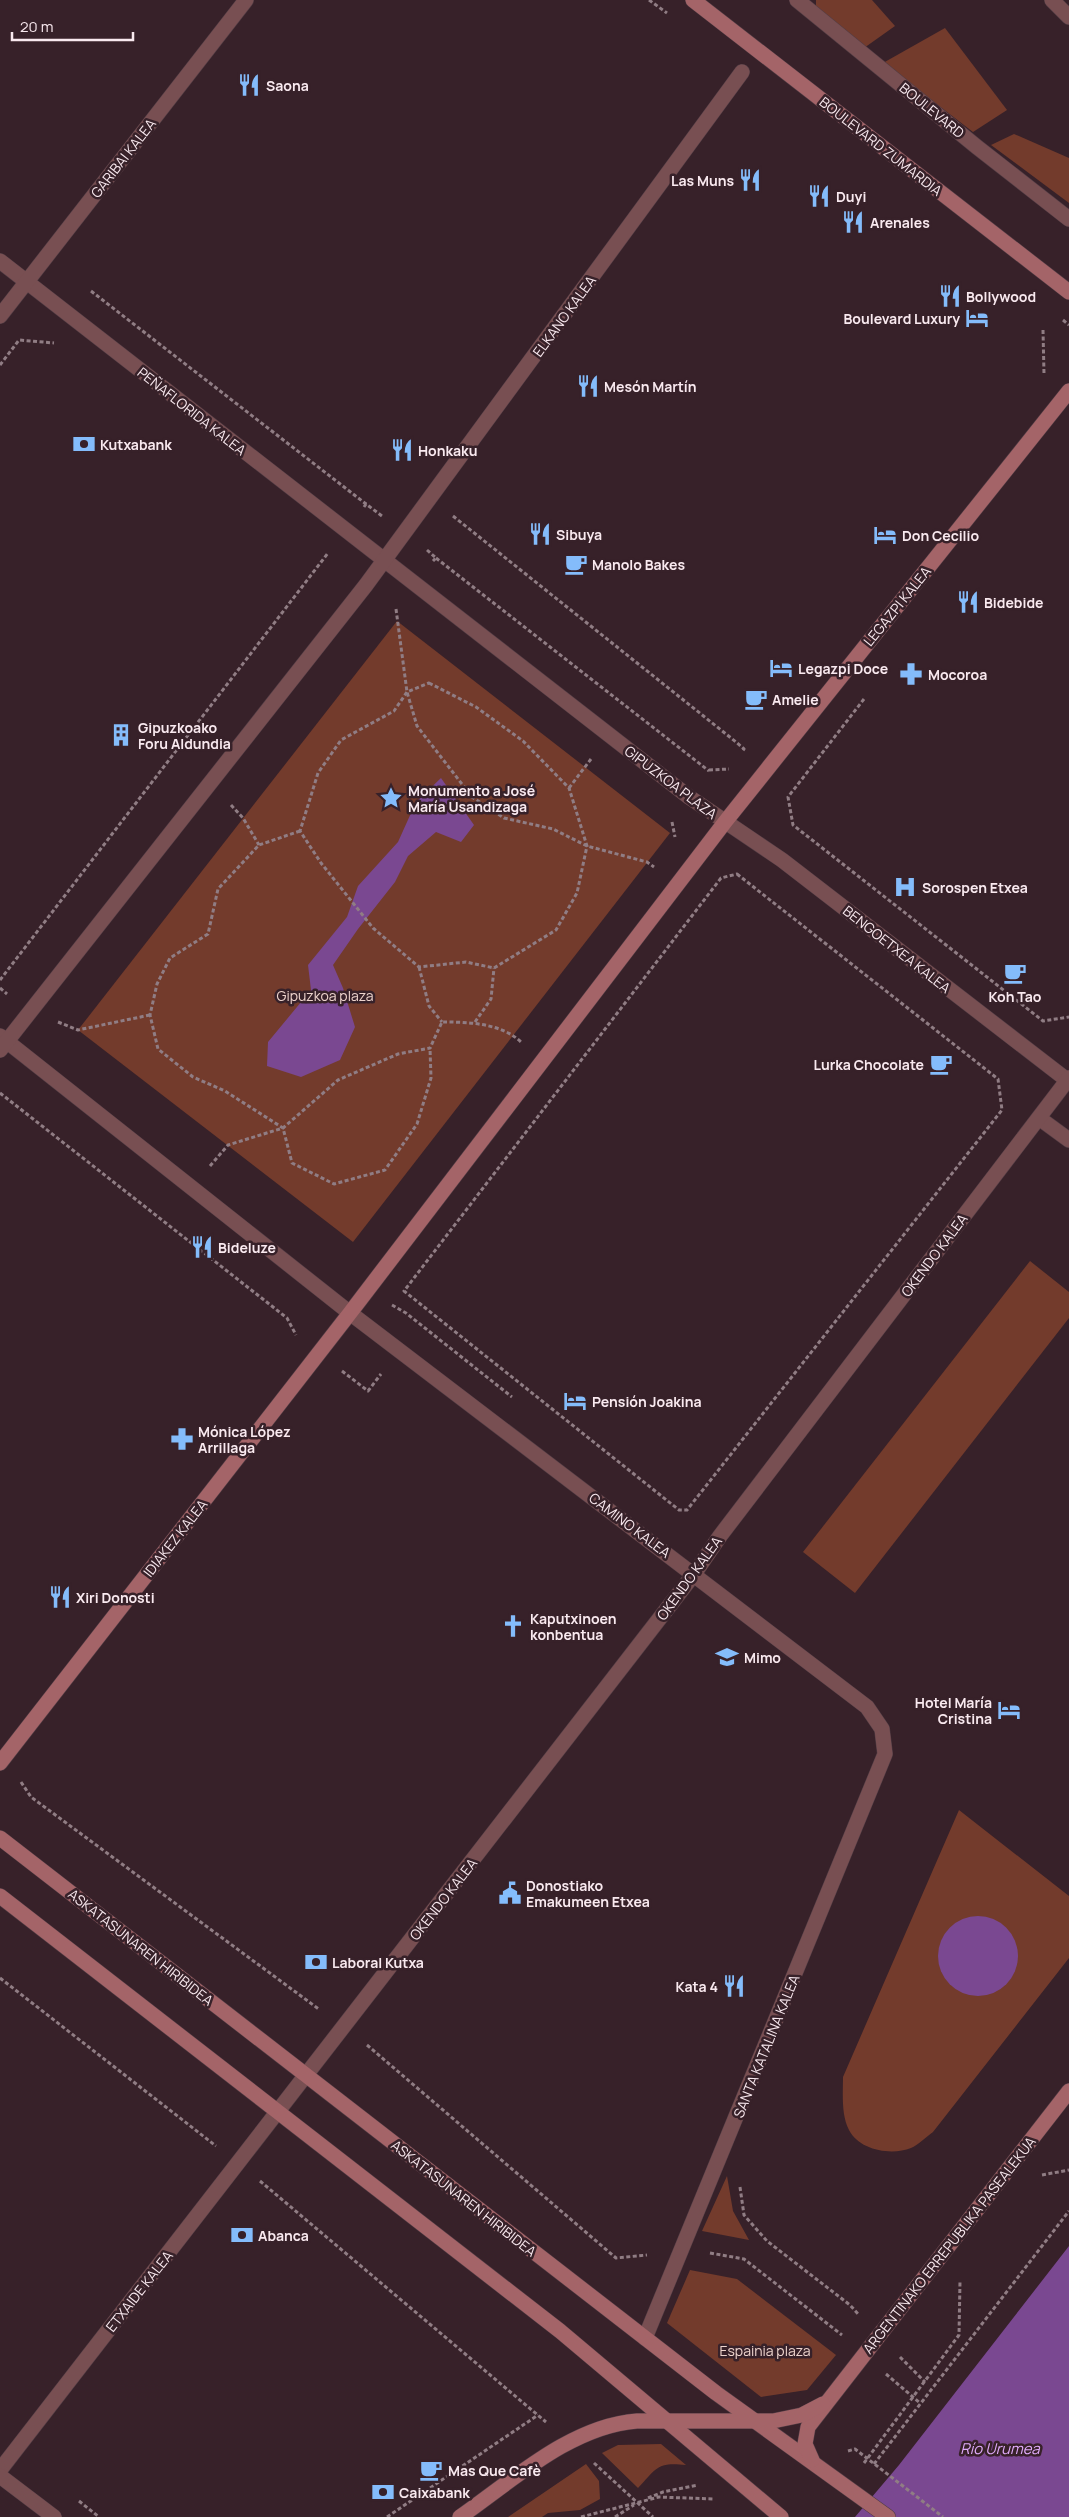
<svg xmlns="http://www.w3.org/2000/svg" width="1069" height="2517" viewBox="0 0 1069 2517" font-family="Manrope,sans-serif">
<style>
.green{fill:#733b2c}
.water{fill:#7a4891}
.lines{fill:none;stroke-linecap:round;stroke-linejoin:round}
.lane-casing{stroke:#523d45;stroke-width:16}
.street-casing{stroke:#523d45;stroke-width:16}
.secondary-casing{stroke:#523d45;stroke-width:16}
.path{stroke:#907d84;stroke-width:3;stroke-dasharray:4 2.5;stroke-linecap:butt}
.lane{stroke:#784f52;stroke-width:15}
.street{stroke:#784f52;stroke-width:15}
.secondary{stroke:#a46468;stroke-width:15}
.labels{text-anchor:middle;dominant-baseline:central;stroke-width:5;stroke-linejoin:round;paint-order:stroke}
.poi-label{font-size:14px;font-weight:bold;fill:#f9e9ef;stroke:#372129;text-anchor:start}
.street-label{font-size:14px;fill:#f9e9ef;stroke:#372129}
.park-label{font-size:14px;fill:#eed4cd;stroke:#372129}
.water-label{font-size:15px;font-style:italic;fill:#e0abfb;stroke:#372129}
</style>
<rect width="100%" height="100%" fill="#372129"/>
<g class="green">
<polygon points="816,0 872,0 895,26 864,48 816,7"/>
<polygon points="945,28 1007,110 973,132 883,63"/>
<polygon points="1014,134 1069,158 1069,203 991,145"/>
<polygon points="397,621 670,833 353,1242 78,1030"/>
<polygon points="1030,1261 1069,1292 1069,1318 855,1593 803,1552"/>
<path d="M959 1810 1069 1896V1958L933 2132C926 2137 918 2145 911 2148 891 2156 859 2150 849 2130 841 2115 843 2093 843 2077Z"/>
<polygon points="727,2176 733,2211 749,2240 702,2231"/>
<polygon points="690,2270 737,2279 836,2355 807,2390 761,2397 667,2323"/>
<path d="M661 2444 686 2465C657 2462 657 2468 638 2488L602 2453 618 2445Z"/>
<polygon points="586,2464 599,2481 600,2499 580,2510 548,2513 542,2517 508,2517"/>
</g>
<g class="water">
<polygon points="441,778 474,825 461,842 436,832 408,856 395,882 358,929 333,965 343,988 355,1027 340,1060 301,1077 267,1066 268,1042 311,990 308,965 347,917 358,886 398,842 416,802"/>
<circle cx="978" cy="1956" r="40"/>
<polygon points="1069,2246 1069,2517 855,2517 899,2465"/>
</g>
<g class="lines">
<defs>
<polyline id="lane" points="1039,1118 1069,1140"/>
<g id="street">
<polyline points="797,0 977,147 1069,219"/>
<polyline points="1052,0 1069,17"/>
<polyline points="0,261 689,797 782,860 1067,1080"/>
<polyline points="0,316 246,0"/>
<polyline points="0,1036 350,1313 867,1707 882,1729 885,1754 645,2338"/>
<polyline points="0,1050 366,585 742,72"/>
<polyline points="0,2470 694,1574 720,1536 1069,1078"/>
<polyline points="0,2476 54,2517"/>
</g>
<g id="secondary">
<polyline points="693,0 1069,292"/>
<polyline points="0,1763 350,1313 725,822 1069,391"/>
<polyline points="0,1838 716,2393 888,2517"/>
<polyline points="0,1896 560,2331 781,2517"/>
<polyline points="812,2460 805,2444 808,2427 1069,2091"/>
<path d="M460 2517C513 2480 571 2426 637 2421H773L802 2415 823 2404"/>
</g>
</defs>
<use href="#lane" class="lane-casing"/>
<use href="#street" class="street-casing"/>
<use href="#secondary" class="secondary-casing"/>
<g class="path">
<polyline points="649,0 667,13"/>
<polyline points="91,291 366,504"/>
<polyline points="1063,320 1069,325"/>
<polyline points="1043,330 1044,374"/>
<polyline points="0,365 19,340 54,343"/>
<polyline points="364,507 366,504 382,516"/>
<polyline points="453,516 736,742 744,749 742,752"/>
<polyline points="427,550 436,558 433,561"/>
<polyline points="436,558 709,771"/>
<polyline points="396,609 407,692 417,726 472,797 504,818 553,829 587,846 647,862 654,867"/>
<polygon points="429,683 476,707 523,741 569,788 587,846 577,893 556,930 494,968 466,962 419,967 373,928 321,863 300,831 318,773 341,740 394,711 407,692"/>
<polyline points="864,699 788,797 793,825 1043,1021 1069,1017"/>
<polyline points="709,770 729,769"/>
<polyline points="569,788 591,759"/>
<polyline points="231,805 243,818 259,845"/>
<polyline points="672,822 675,837"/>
<polyline points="300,831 259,845 218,889 208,934 170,958 157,984 150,1015 158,1049 193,1077 225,1091 283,1128 292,1163 334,1184 385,1170 417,1124 431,1078 430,1048"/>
<polygon points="737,874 998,1079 1002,1110 687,1510 679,1510 404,1291 721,878"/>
<polyline points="419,967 429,1006 442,1022"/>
<polyline points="0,980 328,553"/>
<polyline points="0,988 7,994"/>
<polyline points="58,1022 78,1030 150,1015"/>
<polyline points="475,1022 491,999 494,968"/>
<polyline points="0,1093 287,1318 296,1335"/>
<path d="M210 1166 228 1145 283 1128 338 1080 398 1054 430 1048 442 1022C468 1022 501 1023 521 1042"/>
<polyline points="392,1305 406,1313 512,1397"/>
<polyline points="342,1371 368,1391 381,1374"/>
<polyline points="21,1782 31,1797 320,2010"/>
<polyline points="0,1978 216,2146"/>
<polyline points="367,2045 616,2258 647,2255"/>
<polyline points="1042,2175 1069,2170"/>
<polyline points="260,2181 546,2422"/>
<polyline points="740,2187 744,2215 767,2241 850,2305 859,2315"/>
<polyline points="710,2253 744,2259 842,2335"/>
<polyline points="900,2357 925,2382"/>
<polyline points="886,2374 920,2403"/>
<polyline points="848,2451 855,2449 943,2517"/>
<polyline points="594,2463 653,2517"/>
<polyline points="864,2463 959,2335 960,2281"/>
<polyline points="874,2464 1069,2211"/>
<polyline points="648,2498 663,2492 698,2485"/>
<polyline points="79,2501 99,2517"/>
<polyline points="387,2517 538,2415"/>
<polyline points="581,2517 659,2497 713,2499"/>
<polyline points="615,2517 634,2505"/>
</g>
<use href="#lane" class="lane"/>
<use href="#street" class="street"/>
<use href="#secondary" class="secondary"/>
</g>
<defs>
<symbol id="restaurant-bare" viewBox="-9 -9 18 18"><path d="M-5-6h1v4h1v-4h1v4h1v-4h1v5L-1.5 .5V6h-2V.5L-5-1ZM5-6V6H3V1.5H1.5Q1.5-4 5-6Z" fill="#84bcfb" stroke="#372129" stroke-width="2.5" paint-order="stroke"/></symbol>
<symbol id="hotel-bare" viewBox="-9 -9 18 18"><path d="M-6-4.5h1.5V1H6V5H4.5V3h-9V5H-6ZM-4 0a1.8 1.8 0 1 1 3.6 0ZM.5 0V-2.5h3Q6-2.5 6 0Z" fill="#84bcfb" stroke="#372129" stroke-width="2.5" paint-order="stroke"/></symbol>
<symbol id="bank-bare" viewBox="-9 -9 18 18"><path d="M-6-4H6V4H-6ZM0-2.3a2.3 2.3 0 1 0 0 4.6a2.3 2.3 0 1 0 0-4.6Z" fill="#84bcfb" stroke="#372129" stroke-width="2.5" paint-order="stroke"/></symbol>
<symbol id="cafe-bare" viewBox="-9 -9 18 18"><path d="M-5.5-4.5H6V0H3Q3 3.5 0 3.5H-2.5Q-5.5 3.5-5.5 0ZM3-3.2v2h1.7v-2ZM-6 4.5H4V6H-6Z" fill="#84bcfb" stroke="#372129" stroke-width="2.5" paint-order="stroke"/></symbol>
<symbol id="pharmacy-bare" viewBox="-9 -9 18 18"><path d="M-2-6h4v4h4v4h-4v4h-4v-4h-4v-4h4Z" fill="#84bcfb" stroke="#372129" stroke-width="2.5" paint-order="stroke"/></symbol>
<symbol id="building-bare" viewBox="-9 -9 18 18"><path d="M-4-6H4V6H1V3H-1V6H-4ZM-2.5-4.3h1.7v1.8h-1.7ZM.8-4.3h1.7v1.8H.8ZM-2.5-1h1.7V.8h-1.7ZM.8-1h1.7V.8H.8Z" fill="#84bcfb" stroke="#372129" stroke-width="2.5" paint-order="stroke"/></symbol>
<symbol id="sight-bare" viewBox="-9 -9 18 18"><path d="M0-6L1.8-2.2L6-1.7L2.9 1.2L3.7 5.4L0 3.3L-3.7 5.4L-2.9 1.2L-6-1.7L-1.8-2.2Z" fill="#84bcfb" stroke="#372129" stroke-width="2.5" paint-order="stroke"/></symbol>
<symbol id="hospital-bare" viewBox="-9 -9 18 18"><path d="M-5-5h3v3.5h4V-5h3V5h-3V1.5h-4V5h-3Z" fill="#84bcfb" stroke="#372129" stroke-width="2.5" paint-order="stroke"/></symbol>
<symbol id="church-bare" viewBox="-9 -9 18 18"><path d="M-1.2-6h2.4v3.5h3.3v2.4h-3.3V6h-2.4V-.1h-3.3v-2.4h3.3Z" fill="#84bcfb" stroke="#372129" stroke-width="2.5" paint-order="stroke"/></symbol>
<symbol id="school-bare" viewBox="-9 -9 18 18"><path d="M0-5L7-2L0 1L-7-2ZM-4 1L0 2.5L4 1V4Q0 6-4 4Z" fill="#84bcfb" stroke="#372129" stroke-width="2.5" paint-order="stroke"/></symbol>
<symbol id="civic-bare" viewBox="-9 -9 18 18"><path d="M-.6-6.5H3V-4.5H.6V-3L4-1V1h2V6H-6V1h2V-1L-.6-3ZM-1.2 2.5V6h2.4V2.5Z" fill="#84bcfb" stroke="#372129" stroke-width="2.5" paint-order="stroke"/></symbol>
</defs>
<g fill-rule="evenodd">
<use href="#restaurant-bare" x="233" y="69" width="32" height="32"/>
<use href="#restaurant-bare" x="734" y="164" width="32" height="32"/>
<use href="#restaurant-bare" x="803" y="180" width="32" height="32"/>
<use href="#restaurant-bare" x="837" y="206" width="32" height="32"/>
<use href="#restaurant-bare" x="934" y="280" width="32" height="32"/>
<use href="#hotel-bare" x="961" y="302" width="32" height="32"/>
<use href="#restaurant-bare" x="572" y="370" width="32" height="32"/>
<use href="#bank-bare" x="68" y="428" width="32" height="32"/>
<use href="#restaurant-bare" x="386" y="434" width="32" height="32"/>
<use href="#restaurant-bare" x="524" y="518" width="32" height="32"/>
<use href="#hotel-bare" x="869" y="519" width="32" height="32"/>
<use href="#cafe-bare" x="560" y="548" width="32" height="32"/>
<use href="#restaurant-bare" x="952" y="586" width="32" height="32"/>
<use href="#hotel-bare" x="765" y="652" width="32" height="32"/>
<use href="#pharmacy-bare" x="895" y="658" width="32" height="32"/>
<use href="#cafe-bare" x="740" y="683" width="32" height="32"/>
<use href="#building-bare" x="105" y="719" width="32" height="32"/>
<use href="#sight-bare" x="375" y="782" width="32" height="32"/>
<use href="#hospital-bare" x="889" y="871" width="32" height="32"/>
<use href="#cafe-bare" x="999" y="957" width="32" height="32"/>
<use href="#cafe-bare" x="925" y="1048" width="32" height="32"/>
<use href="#restaurant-bare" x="186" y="1231" width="32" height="32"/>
<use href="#hotel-bare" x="559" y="1385" width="32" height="32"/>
<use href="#pharmacy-bare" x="166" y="1423" width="32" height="32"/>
<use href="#restaurant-bare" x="44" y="1581" width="32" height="32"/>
<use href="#church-bare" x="497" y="1610" width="32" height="32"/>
<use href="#school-bare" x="711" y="1641" width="32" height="32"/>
<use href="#hotel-bare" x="993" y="1694" width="32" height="32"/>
<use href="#civic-bare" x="494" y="1877" width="32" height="32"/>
<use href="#bank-bare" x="300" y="1946" width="32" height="32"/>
<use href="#restaurant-bare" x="718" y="1970" width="32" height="32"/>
<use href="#bank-bare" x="226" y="2219" width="32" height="32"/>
<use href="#cafe-bare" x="415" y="2454" width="32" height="32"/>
<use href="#bank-bare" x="367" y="2476" width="32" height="32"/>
</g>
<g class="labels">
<g class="poi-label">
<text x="266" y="85">Saona</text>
<text x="734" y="180" text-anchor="end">Las Muns</text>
<text x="836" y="196">Duyi</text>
<text x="870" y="222">Arenales</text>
<text x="966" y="296">Bollywood</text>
<text x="960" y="318" text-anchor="end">Boulevard Luxury</text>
<text x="604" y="386">Mesón Martín</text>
<text x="100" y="444">Kutxabank</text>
<text x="418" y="450">Honkaku</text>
<text x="556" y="534">Sibuya</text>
<text x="902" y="535">Don Cecilio</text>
<text x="592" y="564">Manolo Bakes</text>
<text x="984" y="602">Bidebide</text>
<text x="798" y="668">Legazpi Doce</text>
<text x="928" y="674">Mocoroa</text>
<text x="772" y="699">Amelie</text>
<text x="138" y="727">Gipuzkoako<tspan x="138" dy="16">Foru Aldundia</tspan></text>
<text x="408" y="790">Monumento a José<tspan x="408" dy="16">María Usandizaga</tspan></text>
<text x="922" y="887">Sorospen Etxea</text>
<text x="1015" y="996" text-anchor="middle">Koh Tao</text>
<text x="924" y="1064" text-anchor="end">Lurka Chocolate</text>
<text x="218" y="1247">Bideluze</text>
<text x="592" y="1401">Pensión Joakina</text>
<text x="198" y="1431">Mónica López<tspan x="198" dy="16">Arrillaga</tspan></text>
<text x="76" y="1597">Xiri Donosti</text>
<text x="530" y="1618">Kaputxinoen<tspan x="530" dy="16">konbentua</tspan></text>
<text x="744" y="1657">Mimo</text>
<text x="992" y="1702" text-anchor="end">Hotel María<tspan x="992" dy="16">Cristina</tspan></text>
<text x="526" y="1885">Donostiako<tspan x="526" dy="16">Emakumeen Etxea</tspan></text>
<text x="332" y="1962">Laboral Kutxa</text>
<text x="718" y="1986" text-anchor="end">Kata 4</text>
<text x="258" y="2235">Abanca</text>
<text x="448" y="2470">Mas Que Cafè</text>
<text x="399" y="2492">Caixabank</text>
</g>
<g class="street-label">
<text transform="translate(932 110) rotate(39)">BOULEVARD</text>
<text transform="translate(881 146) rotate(38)">BOULEVARD ZUMARDIA</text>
<text transform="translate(123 158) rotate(-52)">GARIBAI KALEA</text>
<text transform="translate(564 316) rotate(-54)">ELKANO KALEA</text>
<text transform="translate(192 411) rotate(38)">PEÑAFLORIDA KALEA</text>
<text transform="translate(897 606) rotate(-51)">LEGAZPI KALEA</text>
<text transform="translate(671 782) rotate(37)">GIPUZKOA PLAZA</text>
<text transform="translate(897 949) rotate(38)">BENGOETXEA KALEA</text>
<text transform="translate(934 1255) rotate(-53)">OKENDO KALEA</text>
<text transform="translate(630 1525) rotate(37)">CAMINO KALEA</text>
<text transform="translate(175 1538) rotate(-52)">IDIAKEZ KALEA</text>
<text transform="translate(689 1578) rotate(-54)">OKENDO KALEA</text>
<text transform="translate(443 1899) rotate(-52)">OKENDO KALEA</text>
<text transform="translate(141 1947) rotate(38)">ASKATASUNAREN HIRIBIDEA</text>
<text transform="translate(766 2046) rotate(-68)">SANTA KATALINA KALEA</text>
<text transform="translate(464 2198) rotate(38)">ASKATASUNAREN HIRIBIDEA</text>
<text transform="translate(949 2245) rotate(-52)">ARGENTINAKO ERREPUBLIKA PASEALEKUA</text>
<text transform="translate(139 2291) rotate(-52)">ETXAIDE KALEA</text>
</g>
<g class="park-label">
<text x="325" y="995">Gipuzkoa plaza</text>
<text x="765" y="2350">Espainia plaza</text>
</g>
<g class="water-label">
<text x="1000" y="2448">Río Urumea</text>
</g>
</g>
<path d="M12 32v8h121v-8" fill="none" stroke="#f9e9ef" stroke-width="2.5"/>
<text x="20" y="32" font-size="15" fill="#f9e9ef" stroke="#372129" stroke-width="4" paint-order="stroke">20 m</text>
</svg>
